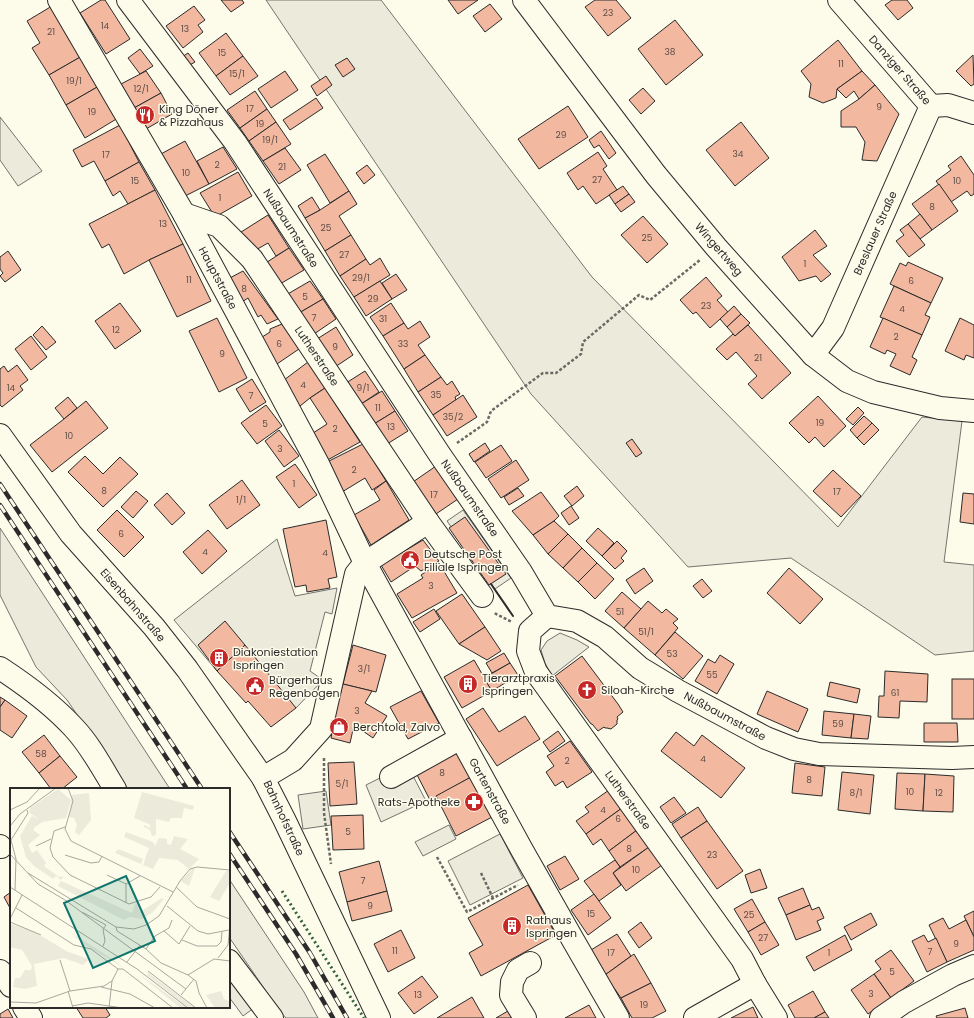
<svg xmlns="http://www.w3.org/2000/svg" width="974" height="1018" viewBox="0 0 974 1018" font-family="Poppins,sans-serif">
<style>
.green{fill:#ecebdb;stroke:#74746e}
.parking{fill:#eceadb;stroke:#74746e}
.building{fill:#f2b8a0;stroke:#2b2b2b}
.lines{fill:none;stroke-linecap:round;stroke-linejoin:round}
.minor-casing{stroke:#2b2b2b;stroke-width:24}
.major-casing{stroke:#2b2b2b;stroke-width:24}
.path{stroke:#6a6964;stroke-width:2.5;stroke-dasharray:3 2;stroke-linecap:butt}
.minor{stroke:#fdfbea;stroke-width:22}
.major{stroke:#fdfbea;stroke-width:22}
.rail-casing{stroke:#2b2b2b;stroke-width:4.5}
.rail{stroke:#fdfbea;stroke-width:3;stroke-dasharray:9;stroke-linecap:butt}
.hedge{stroke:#34623c;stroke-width:3;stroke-dasharray:2 3;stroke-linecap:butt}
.wall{stroke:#2b2b2b;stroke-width:2}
.labels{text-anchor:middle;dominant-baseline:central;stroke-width:3;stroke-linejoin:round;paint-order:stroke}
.number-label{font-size:9px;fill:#5d4e48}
.street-label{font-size:11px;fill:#2b2b2b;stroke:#fdfbea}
.poi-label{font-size:11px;fill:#2b2b2b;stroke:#fdfbea;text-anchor:start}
.inset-road{fill:none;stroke:#a9a89e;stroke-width:1}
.view{fill:#0f766e;fill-opacity:0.15;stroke:#0f766e;stroke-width:2}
.inset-edge{fill:none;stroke:#2b2b2b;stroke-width:2}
</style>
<rect width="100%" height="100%" fill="#fdfbea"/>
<g class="green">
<polygon points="266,0 381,0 592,277 838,527 922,417 962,421 944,562 974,565 974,651 935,655 791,558 688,567 531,394"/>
<polygon points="0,528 170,789 128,789 67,700 36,667 0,595"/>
<polygon points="229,879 304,992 318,1018 286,1018 279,1010 229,937"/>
</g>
<g class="parking">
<polygon points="0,117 42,171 18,186 0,160"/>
<polygon points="463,510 511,578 495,589 447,521"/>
<polygon points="277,539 295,596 337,588 332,614 325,612 310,671 323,680 296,708 217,671 174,620"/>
<polygon points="560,633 577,640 589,647 552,676 545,663 541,650 547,641"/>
<polygon points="411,772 426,801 381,822 366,785 382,777"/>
<polygon points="326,791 331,825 303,829 298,795"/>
<polygon points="449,825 456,839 423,856 415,842"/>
<polygon points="500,834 523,878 470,905 448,861"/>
<polygon points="229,975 254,1008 243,1016 229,997"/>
</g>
<g class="building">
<polygon points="101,0 105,0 130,39 106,54 80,13"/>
<polygon points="221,0 242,0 244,3 231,12"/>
<polygon points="448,0 478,0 458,14"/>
<polygon points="595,0 616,0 631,18 608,36 585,7"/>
<polygon points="892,0 907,0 913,8 898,20 885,5"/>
<polygon points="490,4 502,19 485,32 473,16"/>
<polygon points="52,6 82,56 49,75 32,48 40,43 27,21"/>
<polygon points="194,6 205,20 198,25 203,32 183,48 166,26"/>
<polygon points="675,20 703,55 666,85 638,49"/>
<polygon points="226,33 243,56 216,76 199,53"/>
<polygon points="838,40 862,71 837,89 836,98 823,103 809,97 811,84 801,71"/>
<polygon points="140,49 153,66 140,74 128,58"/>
<polygon points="188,53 195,62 188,66 182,57"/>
<polygon points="973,55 974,84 971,86 956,71"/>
<polygon points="82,56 99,86 66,105 49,75"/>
<polygon points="243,56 258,76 230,95 216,76"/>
<polygon points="347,58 355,69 343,77 335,65"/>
<polygon points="146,71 161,93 134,108 121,84"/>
<polygon points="285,71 298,90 271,108 258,89"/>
<polygon points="862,71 875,85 859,99 854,91 846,98 837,89"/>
<polygon points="326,76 332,85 317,96 311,86"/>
<polygon points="875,85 899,114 877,161 862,160 865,142 856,127 841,127 841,111 859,99"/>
<polygon points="99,86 118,118 85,138 66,105"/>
<polygon points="643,88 655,101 641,114 629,100"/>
<polygon points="255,91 267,109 240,128 227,110"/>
<polygon points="161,93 172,114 146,129 134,108"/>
<polygon points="316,98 323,108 290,130 283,120"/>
<polygon points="568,106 588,137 539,169 518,139"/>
<polygon points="267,109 276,122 249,141 240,128"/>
<polygon points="276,122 291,144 263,161 249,141"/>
<polygon points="741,122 769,158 735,186 706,150"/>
<polygon points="120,125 139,162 105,181 94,161 82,167 73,150"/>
<polygon points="601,131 616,153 609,159 599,145 594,148 589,140"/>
<polygon points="185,141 209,184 183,197 159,155"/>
<polygon points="223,147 237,169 209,184 197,161"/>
<polygon points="285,148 301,170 279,184 263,161"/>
<polygon points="598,152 607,166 603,169 617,190 596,204 583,186 578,190 567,173"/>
<polygon points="325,154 349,191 330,203 307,165"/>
<polygon points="961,156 974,175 974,194 971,196 967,191 951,202 936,181 951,170 948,166"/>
<polygon points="139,162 155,190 128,204 120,191 113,196 105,181"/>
<polygon points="367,165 375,175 364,184 356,173"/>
<polygon points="238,172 252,196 215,217 200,193"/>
<polygon points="939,184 958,211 932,230 912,204"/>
<polygon points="623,186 629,194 615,204 609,195"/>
<polygon points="155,190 183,244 149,260 124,274 109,244 102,248 89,224"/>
<polygon points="349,191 357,204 339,216 351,235 325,251 305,218 320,210"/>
<polygon points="629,194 635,202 621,212 615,204"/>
<polygon points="312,197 320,210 305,218 298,206"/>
<polygon points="920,214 932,230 920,239 908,224"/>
<polygon points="268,215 289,248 276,256 268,243 254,251 238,234"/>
<polygon points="643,216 668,244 647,263 621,235"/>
<polygon points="908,224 925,245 909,257 896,241 904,235 900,230"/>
<polygon points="815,230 827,246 813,255 831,274 821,282 816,276 799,281 782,257"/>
<polygon points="351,235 366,259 340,276 325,251"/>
<polygon points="183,244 211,301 177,317 149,260"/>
<polygon points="289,248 304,270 280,284 264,264"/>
<polygon points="8,251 21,270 5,282 0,276 3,273 0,269 0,257"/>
<polygon points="380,258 390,275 354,297 340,276 366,259 370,265"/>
<polygon points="908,262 943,278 931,303 890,284 900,263 906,266"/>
<polygon points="243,271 278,319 267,324 261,315 258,317 248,298 239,304 226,280"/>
<polygon points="396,274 407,290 392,299 382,283"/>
<polygon points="706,277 722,296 717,300 728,312 710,328 696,312 693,314 680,300"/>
<polygon points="310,281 323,299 299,313 286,295"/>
<polygon points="380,281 392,299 366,316 354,297"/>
<polygon points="894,286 931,303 925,315 930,317 922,335 880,317"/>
<polygon points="323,299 336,319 314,334 299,313"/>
<polygon points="120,303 141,331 115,349 95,321"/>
<polygon points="391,303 404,323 383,336 370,317"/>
<polygon points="734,306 741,314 727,327 720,319"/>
<polygon points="741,314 750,323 735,336 727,327"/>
<polygon points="217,318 247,378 219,392 189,331"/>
<polygon points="883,318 922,335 912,357 917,360 910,375 890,366 896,354 887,350 885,354 870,347"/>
<polygon points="960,318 974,325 974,358 966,355 964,360 945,351"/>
<polygon points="420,321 430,337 418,345 425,355 404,369 383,336 404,323 408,329"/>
<polygon points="282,324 299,349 274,366 259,339 270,332 270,329"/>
<polygon points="748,325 791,373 762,399 748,384 757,376 736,352 727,360 716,349 733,334 735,336"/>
<polygon points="42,326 56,342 46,350 33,335"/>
<polygon points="336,327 353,355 335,367 317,339"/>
<polygon points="31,336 47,357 31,370 15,349"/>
<polygon points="425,355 441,377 418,392 404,369"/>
<polygon points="308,362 325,388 310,398 295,410 280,383"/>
<polygon points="17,365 28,380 20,386 23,390 2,407 0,405 0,369 4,366 8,372"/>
<polygon points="365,371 379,392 361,404 346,383"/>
<polygon points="441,377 447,385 452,381 460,394 455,397 456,400 433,415 418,392"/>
<polygon points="252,379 266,402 250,412 236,389"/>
<polygon points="325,388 360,442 324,462 310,435 327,424 310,398"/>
<polygon points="382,391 395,411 374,424 361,404"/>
<polygon points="463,395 477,417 447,436 433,415"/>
<polygon points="818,396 846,426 824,447 815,437 809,443 789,423"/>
<polygon points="68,397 77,408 64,419 55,408"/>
<polygon points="86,401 108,428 52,472 30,445 64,419"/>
<polygon points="266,405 282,426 257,444 241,423"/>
<polygon points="858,407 864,413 853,425 846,419"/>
<polygon points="395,411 408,431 387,444 374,424"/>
<polygon points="864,416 872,423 857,438 850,430"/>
<polygon points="872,423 879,430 864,445 857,438"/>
<polygon points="279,430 299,456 284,467 265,441"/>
<polygon points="632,439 642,453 636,457 626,443"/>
<polygon points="485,443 490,451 474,462 469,454"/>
<polygon points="363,444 386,481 372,490 365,478 342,492 325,463"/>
<polygon points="501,445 512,461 486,478 475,462"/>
<polygon points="85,456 103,474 120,457 138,474 103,507 68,472"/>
<polygon points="516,460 529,480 501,498 488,479"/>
<polygon points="295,464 317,495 299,508 276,477"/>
<polygon points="436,466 458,499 433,516 410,484"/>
<polygon points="833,470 861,496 841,517 813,491"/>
<polygon points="242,480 260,505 227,529 209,505"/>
<polygon points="386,481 409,520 371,545 354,515 380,500 374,490"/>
<polygon points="577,486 584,496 572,506 564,496"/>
<polygon points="518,488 524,496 509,505 504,497"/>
<polygon points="136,491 148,501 133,518 121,507"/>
<polygon points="541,492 559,516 554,521 533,535 512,511"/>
<polygon points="167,493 185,513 172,525 154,505"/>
<polygon points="963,493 974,494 974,524 960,522"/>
<polygon points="571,506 579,518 569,525 561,513"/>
<polygon points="117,510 144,537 124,557 97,530"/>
<polygon points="465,517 506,574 489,585 449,528"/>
<polygon points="326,520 337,577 328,579 330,588 307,592 306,585 295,587 283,529"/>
<polygon points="554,521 568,534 548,554 533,535"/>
<polygon points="598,528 614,543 602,556 586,541"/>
<polygon points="208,530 227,551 202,574 183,552"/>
<polygon points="568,534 582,548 563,568 548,554"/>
<polygon points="423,540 439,561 421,571 415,566 391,582 381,565"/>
<polygon points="617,541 627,551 621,558 624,561 615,569 602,556"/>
<polygon points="582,548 597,563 578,582 563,568"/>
<polygon points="439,563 457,593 412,618 397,594 423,578 421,575"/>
<polygon points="597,563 614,579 595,599 578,582"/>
<polygon points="644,568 653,581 635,594 626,580"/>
<polygon points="789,568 823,599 800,624 767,593"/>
<polygon points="702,579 712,591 703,598 693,586"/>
<polygon points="622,592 641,609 624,628 605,611"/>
<polygon points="462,594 485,627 459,644 436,611"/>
<polygon points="648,601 662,613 666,609 678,619 673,623 678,628 655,655 624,628"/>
<polygon points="434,609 440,619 420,632 413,622"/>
<polygon points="225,621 245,645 217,671 198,645"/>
<polygon points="485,627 501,651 487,660 459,644"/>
<polygon points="675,632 703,656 683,679 655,655"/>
<polygon points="245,645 296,708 271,727 248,701 246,703 217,671"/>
<polygon points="353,645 386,655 376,692 343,684"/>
<polygon points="504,653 510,663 492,673 486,663"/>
<polygon points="720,655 734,664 717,694 695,681 708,659 715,663"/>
<polygon points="582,656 618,704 623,712 617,717 618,719 617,720 617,724 611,729 607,728 605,728 604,727 598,731 592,724 591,724 555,676"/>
<polygon points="474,660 492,691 462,708 444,677"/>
<polygon points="510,663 518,675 492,691 484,678"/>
<polygon points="885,671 928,674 927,702 900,701 899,718 878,717 879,696 884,696"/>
<rect x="952" y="679" width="22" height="40"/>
<polygon points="830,682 860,689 857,703 827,696"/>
<polygon points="343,684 372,691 365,703 387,716 373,738 354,725 350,743 331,738 337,706"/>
<polygon points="421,691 439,723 408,739 390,707"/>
<polygon points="767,691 808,709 798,732 757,714"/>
<polygon points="0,697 5,700 0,707"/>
<polygon points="5,700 27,716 12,738 0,730 0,707"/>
<polygon points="483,708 499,732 525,716 540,739 497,766 466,719"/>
<polygon points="824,711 854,714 851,738 822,735"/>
<polygon points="854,714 871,716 868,739 851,738"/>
<polygon points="924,723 957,723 958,742 924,742"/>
<polygon points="558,731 565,741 550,752 543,742"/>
<polygon points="676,732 694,746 702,735 745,768 721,798 661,751"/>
<polygon points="44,735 60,756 39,773 22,752"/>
<polygon points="570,741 592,772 567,788 563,781 555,786 546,772 554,766 547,756"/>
<polygon points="456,747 471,777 430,800 414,769"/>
<polygon points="60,756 77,777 62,789 51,789 39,773"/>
<polygon points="354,762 357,804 330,806 328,763"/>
<polygon points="795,763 825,767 822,796 792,793"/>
<polygon points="842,772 874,775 870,814 838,810"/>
<polygon points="897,773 925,774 923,811 895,809"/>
<polygon points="925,774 954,776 953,812 923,811"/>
<polygon points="471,777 494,816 456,836 436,796"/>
<polygon points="609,790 622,808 586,834 576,821 589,812 585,807"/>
<polygon points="674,797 686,813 671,823 660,807"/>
<polygon points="698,807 707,821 681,838 672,824"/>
<polygon points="622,808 637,830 609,851 601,839 593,845 586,834"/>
<polygon points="363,815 364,849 333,850 331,816"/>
<polygon points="707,821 743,871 717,889 681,838"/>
<polygon points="637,830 649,847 620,867 609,851"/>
<polygon points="649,847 662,865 626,891 613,873"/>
<polygon points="565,856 579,879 560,890 547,866"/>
<polygon points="615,860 620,867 613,873 621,885 599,901 584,881"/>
<polygon points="379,861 387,891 347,902 339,872"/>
<polygon points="760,869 767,888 751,893 745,875"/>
<polygon points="528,885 556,935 481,976 469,953 483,945 468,918"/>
<polygon points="803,888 810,905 786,915 778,898"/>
<polygon points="387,891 392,911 352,921 347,902"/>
<polygon points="11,892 11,908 10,908 4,897"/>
<polygon points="594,894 611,918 588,935 571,910"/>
<polygon points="752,899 765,922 748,932 734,909"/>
<polygon points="810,905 812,910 819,907 824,918 817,921 821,930 796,940 786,915"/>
<polygon points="974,911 974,937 964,916"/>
<polygon points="871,913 877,925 851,940 844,927"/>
<polygon points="943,918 949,929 966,920 974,937 974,950 947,962 929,925"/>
<polygon points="641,922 652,938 639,948 628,932"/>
<polygon points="765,922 779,945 761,955 748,932"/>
<polygon points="401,930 415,958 388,972 374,944"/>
<polygon points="617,934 631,956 605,975 591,950"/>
<polygon points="845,935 852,950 814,971 806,957"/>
<polygon points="924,935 928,942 936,938 947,962 927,972 912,941"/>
<polygon points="891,950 914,981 891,998 874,974 881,969 875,961"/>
<polygon points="634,954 651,983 621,998 605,975"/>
<polygon points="874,974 891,998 868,1014 851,990"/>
<polygon points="422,976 438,997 414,1014 398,993"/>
<polygon points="651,983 666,1011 652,1018 632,1018 621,998"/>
<polygon points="813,991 825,1012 814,1018 795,1018 788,1005"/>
<polygon points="472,997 484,1018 437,1018"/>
<polygon points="589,1005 596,1018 565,1018"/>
<polygon points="76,1007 105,1007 110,1015 106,1018 83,1018"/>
<polygon points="753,1007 758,1018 731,1018"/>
<polygon points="513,1008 518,1018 496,1018"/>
<polygon points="965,1008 968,1018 937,1018 936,1016"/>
<polygon points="8,1009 13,1018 0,1018 0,1014"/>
<polygon points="825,1012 829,1018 814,1018"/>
</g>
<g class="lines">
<defs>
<g id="minor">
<polyline points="59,0 184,214 318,464 365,563 522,850 573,940 618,1018"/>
<polyline points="128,0 235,142 440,455 521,572 547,616 577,621 605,637 640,668 678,691 766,738 794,749 819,754 952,758 974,757"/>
<polyline points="524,0 656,175 716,247 813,355 847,381 873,392 940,408 974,411"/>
<polyline points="839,0 931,106 948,105 974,113"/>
<polyline points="184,214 219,226 252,259 428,522 482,596"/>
<polyline points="813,355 833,328 931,106"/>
<polyline points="547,616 530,631 528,651 536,672 742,959 755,984 776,1018"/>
<path d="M0 668C26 685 53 705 74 728 91 746 102 768 115 789"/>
<polyline points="391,777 461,738"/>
<polyline points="263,778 293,760 321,729 356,574 365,563 428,522"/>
<polyline points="0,846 1,847"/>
<polyline points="229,961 272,1018"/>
<polyline points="0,971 3,974 11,986"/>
<polyline points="24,1007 31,1018"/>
<polyline points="525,1018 511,995 512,982 518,970 530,963"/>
<polyline points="695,1018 755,984"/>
<polyline points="881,1018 904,1002 953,975 974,966"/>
</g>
<polyline id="major" points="0,435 71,534 154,627 187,669 263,778 284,819 379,1018"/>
</defs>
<use href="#minor" class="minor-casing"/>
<use href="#major" class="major-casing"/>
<g class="path">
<polyline points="457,443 487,422 491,411 543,373 556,373 581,354 583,342 639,295 650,300 700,260"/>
<polyline points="495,613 496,614 512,622"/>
<polyline points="324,758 324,813 331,864"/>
<polyline points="437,857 467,912 518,885"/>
<polyline points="481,873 493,898"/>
</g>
<use href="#minor" class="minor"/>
<use href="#major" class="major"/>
<defs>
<g id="rail">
<polyline points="0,484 202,789"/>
<polyline points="0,505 187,789"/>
<polyline points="229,831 310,953 347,1018"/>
<polyline points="229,853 296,954 333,1018"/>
</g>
</defs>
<use href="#rail" class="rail-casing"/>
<use href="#rail" class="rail"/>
<polyline class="hedge" points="282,891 364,1018"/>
<polyline class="wall" points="491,584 513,616"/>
</g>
<defs>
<symbol id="restaurant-disc" viewBox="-11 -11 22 22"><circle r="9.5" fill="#c62828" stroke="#fdfbea"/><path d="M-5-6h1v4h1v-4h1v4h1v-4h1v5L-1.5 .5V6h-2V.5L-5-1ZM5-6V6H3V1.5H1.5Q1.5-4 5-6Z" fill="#fff"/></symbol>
<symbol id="civic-disc" viewBox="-11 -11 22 22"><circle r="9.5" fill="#c62828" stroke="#fdfbea"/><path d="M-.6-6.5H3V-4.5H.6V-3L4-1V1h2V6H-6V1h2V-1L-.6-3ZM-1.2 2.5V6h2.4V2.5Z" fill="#fff"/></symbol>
<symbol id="building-disc" viewBox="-11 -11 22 22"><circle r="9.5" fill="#c62828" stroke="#fdfbea"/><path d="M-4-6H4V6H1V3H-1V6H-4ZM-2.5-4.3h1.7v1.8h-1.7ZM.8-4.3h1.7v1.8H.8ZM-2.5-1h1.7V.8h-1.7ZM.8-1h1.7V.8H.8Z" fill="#fff"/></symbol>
<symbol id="church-disc" viewBox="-11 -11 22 22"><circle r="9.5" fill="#c62828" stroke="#fdfbea"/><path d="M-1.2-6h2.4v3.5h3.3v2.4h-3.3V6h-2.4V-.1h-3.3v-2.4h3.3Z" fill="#fff"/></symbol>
<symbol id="shop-disc" viewBox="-11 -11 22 22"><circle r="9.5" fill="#c62828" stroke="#fdfbea"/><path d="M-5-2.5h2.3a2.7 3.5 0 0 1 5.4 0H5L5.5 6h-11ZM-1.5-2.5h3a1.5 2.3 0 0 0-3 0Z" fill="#fff"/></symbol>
<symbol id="pharmacy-disc" viewBox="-11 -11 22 22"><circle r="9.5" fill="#c62828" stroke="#fdfbea"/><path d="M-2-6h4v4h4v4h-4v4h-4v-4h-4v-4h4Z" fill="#fff"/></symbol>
</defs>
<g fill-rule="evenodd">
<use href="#restaurant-disc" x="134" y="104" width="22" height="22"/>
<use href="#civic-disc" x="399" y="549" width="22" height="22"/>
<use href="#building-disc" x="208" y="647" width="22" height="22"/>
<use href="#building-disc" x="457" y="673" width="22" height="22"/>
<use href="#civic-disc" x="244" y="675" width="22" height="22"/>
<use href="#church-disc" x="576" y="679" width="22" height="22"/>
<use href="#shop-disc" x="328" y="716" width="22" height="22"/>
<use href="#pharmacy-disc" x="463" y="791" width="22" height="22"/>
<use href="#building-disc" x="501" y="915" width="22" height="22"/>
</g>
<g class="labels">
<g class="number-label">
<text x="608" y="13">23</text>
<text x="105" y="26">14</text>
<text x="185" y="29">13</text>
<text x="51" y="32">21</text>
<text x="670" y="52">38</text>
<text x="222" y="53">15</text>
<text x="841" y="64">11</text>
<text x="237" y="74">15/1</text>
<text x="74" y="81">19/1</text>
<text x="141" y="89">12/1</text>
<text x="879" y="107">9</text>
<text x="250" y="109">17</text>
<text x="92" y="112">19</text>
<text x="260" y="124">19</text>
<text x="561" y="135">29</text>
<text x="270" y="140">19/1</text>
<text x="738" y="154">34</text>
<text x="106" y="155">17</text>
<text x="217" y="165">2</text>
<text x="282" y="167">21</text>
<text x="186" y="173">10</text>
<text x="597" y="180">27</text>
<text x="135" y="181">15</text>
<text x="957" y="181">10</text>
<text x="220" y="198">1</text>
<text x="932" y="207">8</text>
<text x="163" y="224">13</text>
<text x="326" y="228">25</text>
<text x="647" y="238">25</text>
<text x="344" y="255">27</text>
<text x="805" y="264">1</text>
<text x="361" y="278">29/1</text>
<text x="189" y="280">11</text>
<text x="911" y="281">6</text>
<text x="244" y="289">8</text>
<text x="305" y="297">5</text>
<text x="373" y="299">29</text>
<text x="706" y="306">23</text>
<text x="902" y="309">4</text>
<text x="314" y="318">7</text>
<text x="383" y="319">31</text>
<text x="116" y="330">12</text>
<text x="896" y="337">2</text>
<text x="279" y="344">6</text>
<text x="403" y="344">33</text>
<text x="335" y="347">9</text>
<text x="222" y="354">9</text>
<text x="758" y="358">21</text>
<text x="303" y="385">4</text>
<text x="11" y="388">14</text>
<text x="363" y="388">9/1</text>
<text x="436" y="395">35</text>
<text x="251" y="396">7</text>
<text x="378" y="408">11</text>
<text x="453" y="417">35/2</text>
<text x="820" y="423">19</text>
<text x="265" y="424">5</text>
<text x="391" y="427">13</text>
<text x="335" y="429">2</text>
<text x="69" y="436">10</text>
<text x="280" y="449">3</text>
<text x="354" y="470">2</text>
<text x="294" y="484">1</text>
<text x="104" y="491">8</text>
<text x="837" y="492">17</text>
<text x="434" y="495">17</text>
<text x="241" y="500">1/1</text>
<text x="121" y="534">6</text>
<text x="205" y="552">4</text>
<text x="325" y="553">4</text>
<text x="431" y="586">3</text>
<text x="620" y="612">51</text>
<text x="646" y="632">51/1</text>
<text x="672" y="654">53</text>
<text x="364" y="669">3/1</text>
<text x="712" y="675">55</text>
<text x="895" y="693">61</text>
<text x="357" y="711">3</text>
<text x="838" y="724">59</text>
<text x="41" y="754">58</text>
<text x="703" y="759">4</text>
<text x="567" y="761">2</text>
<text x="442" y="773">8</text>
<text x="809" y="780">8</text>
<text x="342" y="784">5/1</text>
<text x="910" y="792">10</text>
<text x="856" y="793">8/1</text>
<text x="939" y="793">12</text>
<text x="603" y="810">4</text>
<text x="618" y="819">6</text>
<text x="348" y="832">5</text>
<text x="629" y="849">8</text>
<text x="712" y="855">23</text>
<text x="636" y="870">10</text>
<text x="363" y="881">7</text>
<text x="370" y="906">9</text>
<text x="591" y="914">15</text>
<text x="749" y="915">25</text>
<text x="763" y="938">27</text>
<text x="956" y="944">9</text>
<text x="395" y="951">11</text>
<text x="930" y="952">7</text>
<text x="611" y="953">17</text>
<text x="829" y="953">1</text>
<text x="892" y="972">5</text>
<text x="871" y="994">3</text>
<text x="418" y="995">13</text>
<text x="644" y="1005">19</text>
</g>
<g class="street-label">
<text transform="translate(900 70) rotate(49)">Danziger Straße</text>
<text transform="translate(291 228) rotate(57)">Nußbaumstraße</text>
<text transform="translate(875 233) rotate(-66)">Breslauer Straße</text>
<text transform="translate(719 249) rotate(49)">Wingertweg</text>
<text transform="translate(218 278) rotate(62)">Hauptstraße</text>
<text transform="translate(317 356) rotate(56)">Lutherstraße</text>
<text transform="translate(470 498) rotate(55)">Nußbaumstraße</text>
<text transform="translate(133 605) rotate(49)">Eisenbahnstraße</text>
<text transform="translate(725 716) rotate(28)">Nußbaumstraße</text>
<text transform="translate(490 791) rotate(61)">Gartenstraße</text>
<text transform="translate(628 800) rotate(54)">Lutherstraße</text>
<text transform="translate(284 818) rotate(65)">Bahnhofstraße</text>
</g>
<g class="poi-label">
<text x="159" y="109">King Döner<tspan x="159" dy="13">&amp; Pizzahaus</tspan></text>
<text x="424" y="554">Deutsche Post<tspan x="424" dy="13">Filiale Ispringen</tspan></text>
<text x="233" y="652">Diakoniestation<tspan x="233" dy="13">Ispringen</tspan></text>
<text x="482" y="678">Tierarztpraxis<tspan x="482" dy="13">Ispringen</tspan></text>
<text x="269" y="680">Bürgerhaus<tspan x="269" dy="13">Regenbogen</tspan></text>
<text x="601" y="690">Siloah-Kirche</text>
<text x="353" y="727">Berchtold, Zalvo</text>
<text x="460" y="802" text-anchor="end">Rats-Apotheke</text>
<text x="526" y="920">Rathaus<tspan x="526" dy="13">Ispringen</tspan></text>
</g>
</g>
<g transform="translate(10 788)">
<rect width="220" height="220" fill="#fdfbea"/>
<path d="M48 1 61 12 56 30 32 34 25 39 23 42 30 47 18 57 22 65 27 62 36 75 34 78 49 89 54 88 51 92 46 88 43 91 24 78 16 69 10 48 22 28 29 32 19 24 20 20ZM132 4 184 18 183 22 174 20 172 30H161L159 34 146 31V47L142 48 140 42 134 39V37L141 40 139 36 124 30ZM79 5 81 32 69 47 65 44 67 37 64 30 59 29 62 7ZM116 44 143 54 145 58 149 50 157 51V56L161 57 164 48 178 51 170 61 189 71 179 81 168 72 149 70 143 81 133 77 139 60 114 49ZM108 61 133 71 131 76 105 65ZM185 80 179 98 171 93 182 81ZM216 83H220V95L209 113 200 109ZM51 93 122 125 125 116 127 115 130 124 152 110 154 111 143 124 132 131 120 129 114 132 48 98ZM0 136 23 143 58 164 79 171 73 177 54 170 24 176 27 198 15 201 3 199 5 190H10L15 182H21L22 178 12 162 0 159ZM60 144 101 170 114 180 75 157ZM139 184 141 187 185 220H179L137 187ZM130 187 132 188 177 220H170ZM211 203 214 211 220 214V220H205L196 207Z" fill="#ecebdb"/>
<path class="inset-road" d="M58 0 63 13 55 41 61 53 163 104M17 14 30 0M0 22 17 14M0 38 10 26 46 0M55 39 44 43 40 60 43 69 60 87 119 116 141 109 150 99M26 58 41 51M0 66 28 96 55 112 176 201M55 67 81 75 89 74 92 68M18 85 106 139 124 141 136 137 149 128 170 93 180 81 187 79 220 82M97 87 116 96 130 88M0 99 127 181 178 220M166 99 187 119 220 131M5 102 6 71 1 52 18 25 17 22M116 115V96M157 118 188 143 198 146 219 142M6 120 64 157 81 161 108 181M72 124 96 137 93 141M0 131 12 107M0 134 31 147M106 139 107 143 136 161 151 175 178 187 204 171 220 173M154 143 169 156 180 138M172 152 187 158H207L211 154 212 144M93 158 95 153 93 141M136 161 145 148 159 140 162 132M208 170 218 157 220 137M50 172 60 203M117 174 130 157M108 181H113L163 220M138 183 186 220M178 187 186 193 189 205 197 220M91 199 120 206 145 220M58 203 63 220M171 207 184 191M0 214 26 215 60 203 94 198 102 193 108 181M62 218 78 215 113 220M99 220 102 193"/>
<path class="view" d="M116 88 145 153 83 180 54 115Z"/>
<rect width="220" height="220" class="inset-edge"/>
</g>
</svg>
